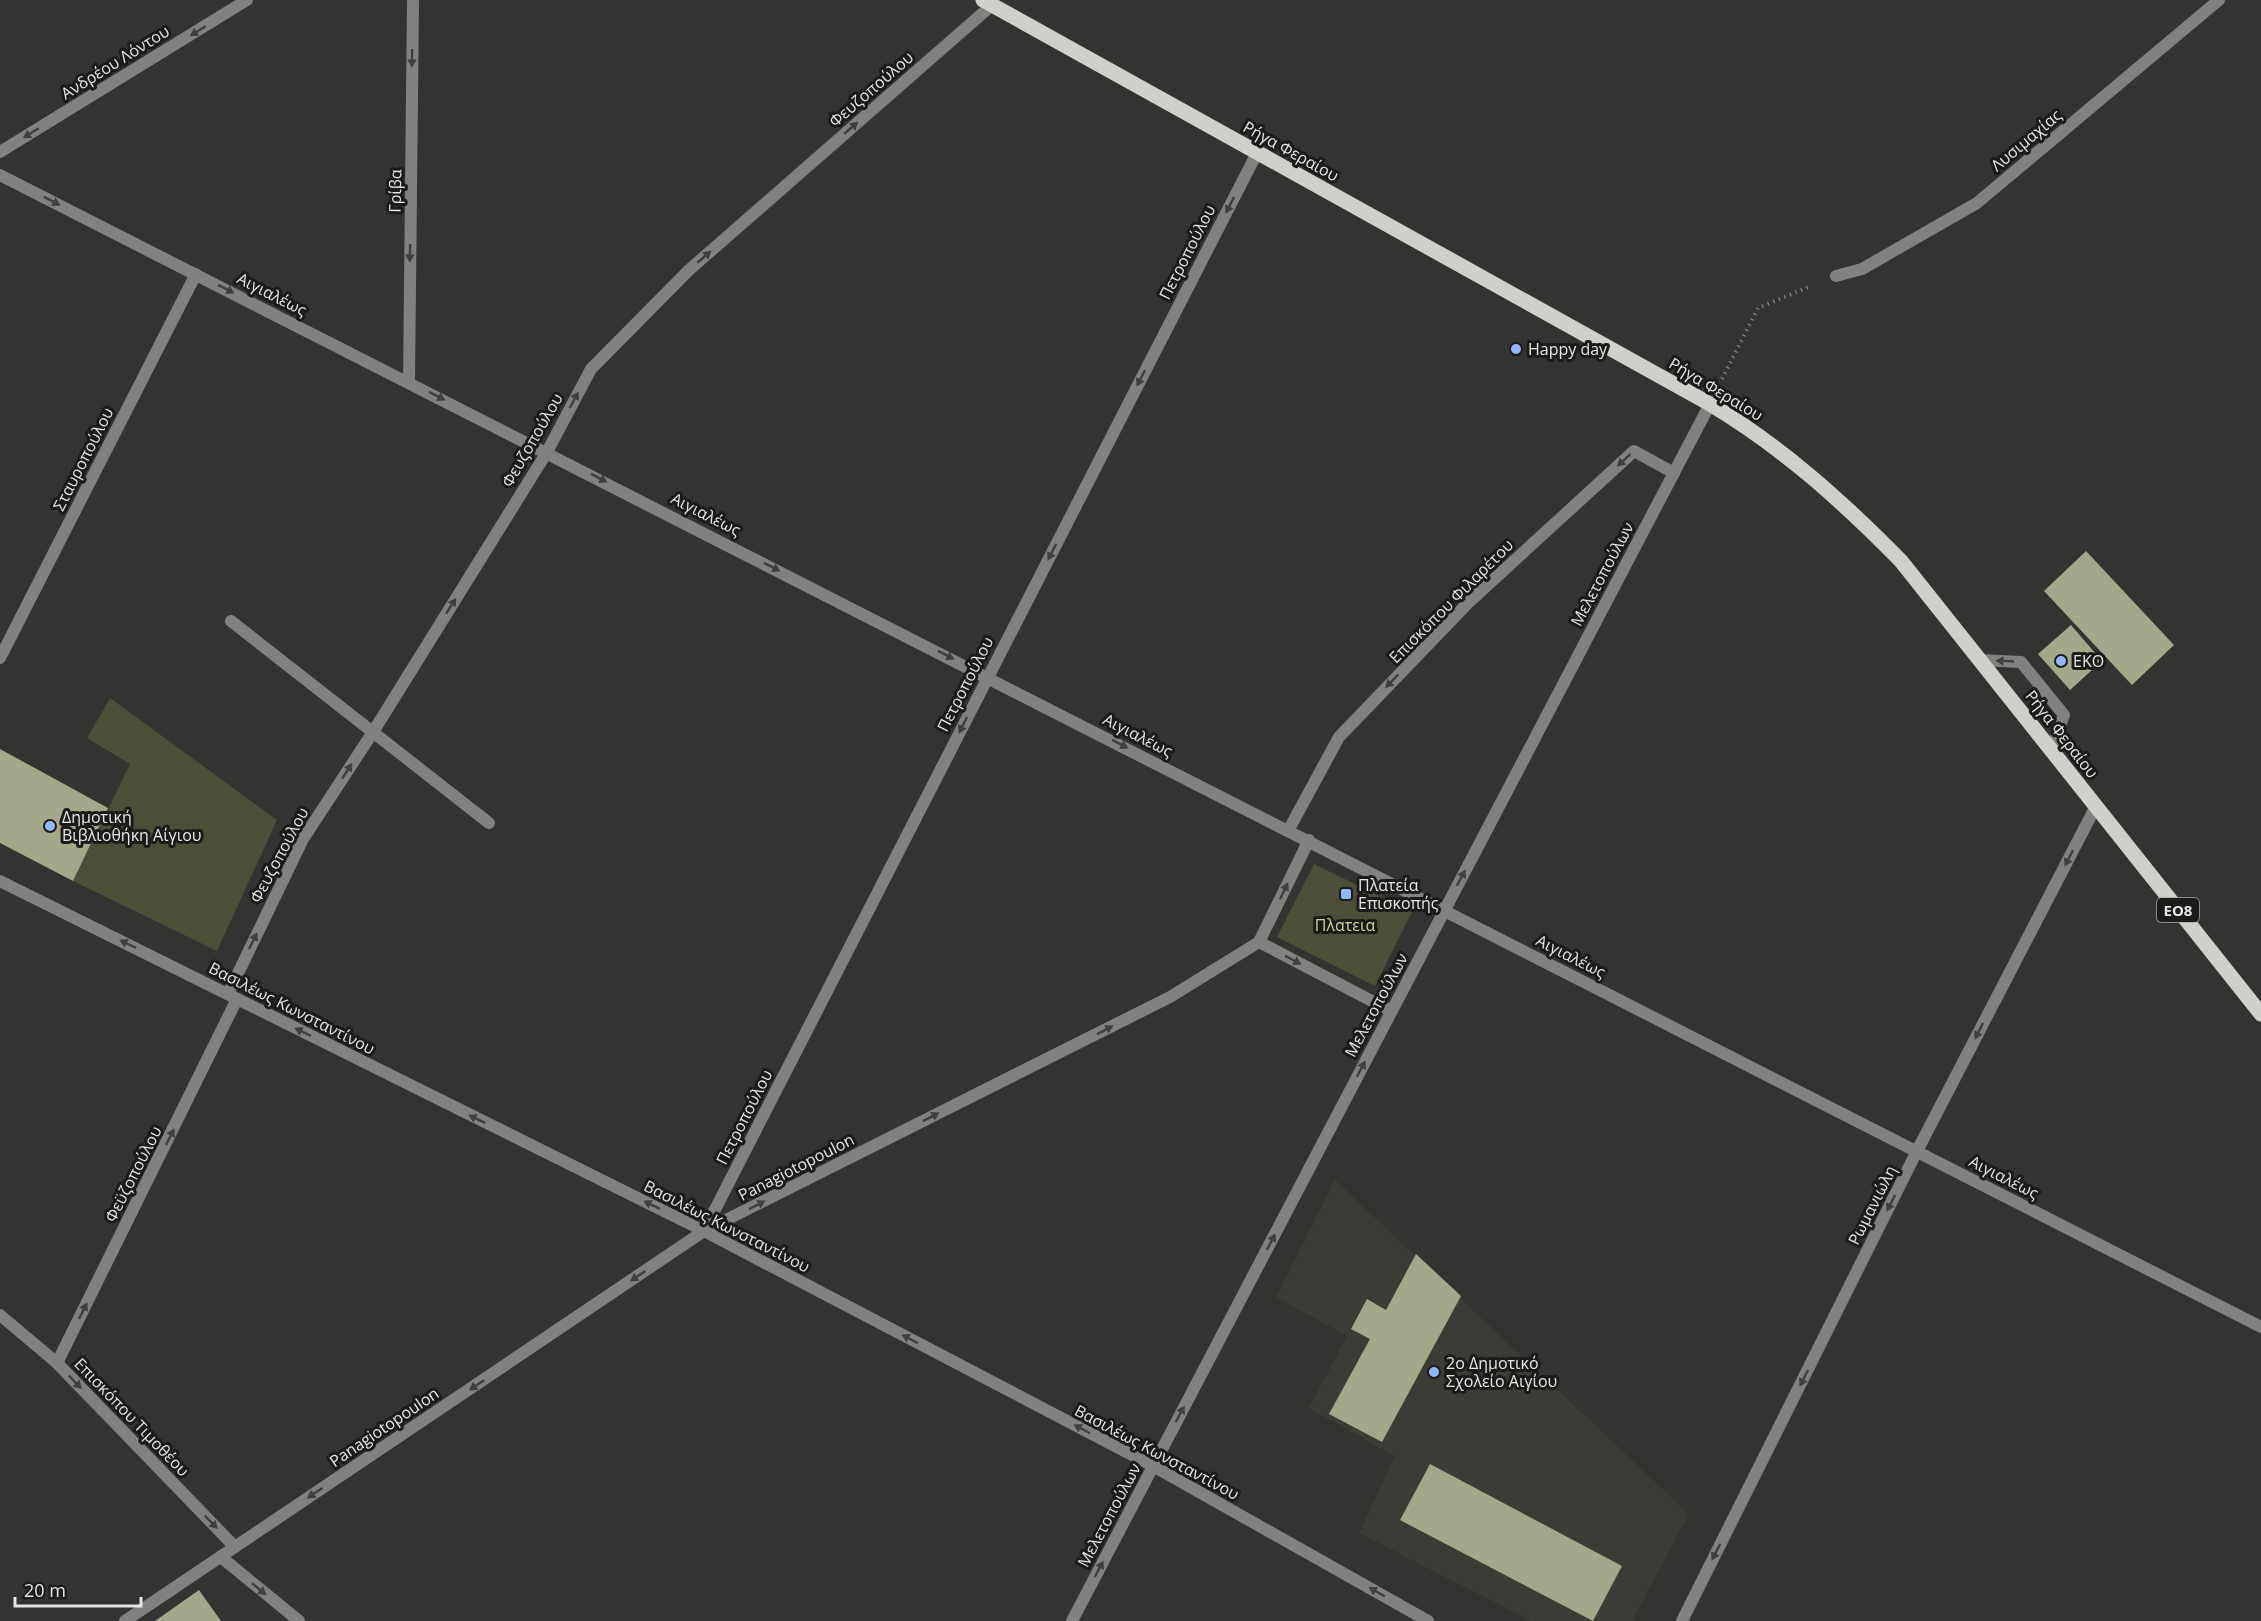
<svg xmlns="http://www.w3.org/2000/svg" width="2261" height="1621" viewBox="0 0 2261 1621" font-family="'Open Sans',sans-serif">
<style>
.built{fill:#3b3c35}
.green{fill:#4c4e3a}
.building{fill:#a4a789}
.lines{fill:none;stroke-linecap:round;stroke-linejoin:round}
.path{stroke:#7a7b79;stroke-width:4;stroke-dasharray:1.5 4.5;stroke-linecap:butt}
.service{stroke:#818180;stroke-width:12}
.minor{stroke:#818180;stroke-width:12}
.tertiary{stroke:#818180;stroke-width:12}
.primary{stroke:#cfcfcc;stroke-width:15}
.oneway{fill:#3f3f3e}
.poi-dot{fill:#92b7fd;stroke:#1b1b1a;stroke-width:2}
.labels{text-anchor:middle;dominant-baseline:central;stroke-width:6;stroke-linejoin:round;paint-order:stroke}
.shield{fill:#1b1b1a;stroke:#a9aaa8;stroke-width:1.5}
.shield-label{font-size:15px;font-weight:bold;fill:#e6e7e5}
.street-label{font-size:16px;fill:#e6e7e5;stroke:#1b1b1a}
.poi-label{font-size:16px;fill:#e6e7e5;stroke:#1b1b1a;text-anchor:start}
.park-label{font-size:16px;fill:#cfd39c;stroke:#1b1b1a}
</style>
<rect width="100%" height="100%" fill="#333331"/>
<polygon class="built" points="1335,1180 1689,1514 1632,1621 1531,1621 1359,1533 1395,1456 1309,1408 1347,1336 1276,1297"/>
<g class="green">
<polygon points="110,698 277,820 217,951 73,881 130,764 87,738"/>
<polygon points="1314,864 1412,912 1375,986 1277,937"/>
</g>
<g class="building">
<polygon points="2086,551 2174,645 2132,685 2044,591"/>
<polygon points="2071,625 2102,661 2070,690 2038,654"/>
<polygon points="0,749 108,808 73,881 0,843"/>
<polygon points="1416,1254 1461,1296 1382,1442 1329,1414 1370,1339 1351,1329 1367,1299 1386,1310"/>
<polygon points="1430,1464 1622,1566 1593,1621 1400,1520"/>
<polygon points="199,1590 221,1621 155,1621"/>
</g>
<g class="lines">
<polyline class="path" points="1722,379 1758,308 1811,286"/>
<g class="service">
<polyline points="231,621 489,823"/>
<polyline points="1980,660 2021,662 2064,715 2051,750"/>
<polyline points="1288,831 1339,737 1468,603 1634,451 1674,473"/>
</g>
<g class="minor">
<polyline points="0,152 247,0"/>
<polyline points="1836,276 1862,269 1977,203 2219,0"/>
<polyline points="409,382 413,0"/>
<polyline points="0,658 196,274"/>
<polyline points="1259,942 1309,840"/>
<polyline points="228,994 303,839 373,732 547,452 591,369 689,270 992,5"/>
<polyline points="704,1231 1257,153"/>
<polyline points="704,1231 1170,997 1259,942 1391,1011"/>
<polyline points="0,1315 57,1363 235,1547"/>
<polyline points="57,1363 237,999"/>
<polyline points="221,1557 299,1621"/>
<polyline points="1072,1621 1710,404"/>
<polyline points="1682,1621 1917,1151 2096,806"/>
</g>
<g class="tertiary">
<polyline points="0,175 2261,1327"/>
<polyline points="0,881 704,1231 1153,1466 1428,1621"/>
<polyline points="125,1621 704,1231"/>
</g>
<path class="primary" d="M983 0 1710 404C1782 447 1842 501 1901 561L2261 1014"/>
</g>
<defs><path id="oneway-solid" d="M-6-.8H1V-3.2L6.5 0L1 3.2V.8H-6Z" transform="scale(1.5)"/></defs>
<g class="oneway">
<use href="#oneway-solid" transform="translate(198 31) rotate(148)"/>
<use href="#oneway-solid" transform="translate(412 58) rotate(91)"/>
<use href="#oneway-solid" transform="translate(851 128) rotate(-41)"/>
<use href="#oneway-solid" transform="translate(31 133) rotate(148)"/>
<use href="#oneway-solid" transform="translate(52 201) rotate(27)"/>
<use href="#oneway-solid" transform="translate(1230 205) rotate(117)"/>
<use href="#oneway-solid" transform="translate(410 253) rotate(91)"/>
<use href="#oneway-solid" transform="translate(704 257) rotate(-41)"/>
<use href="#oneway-solid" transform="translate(226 289) rotate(27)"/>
<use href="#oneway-solid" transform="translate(1141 378) rotate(117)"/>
<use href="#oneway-solid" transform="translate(437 396) rotate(27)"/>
<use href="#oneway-solid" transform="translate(574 400) rotate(-62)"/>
<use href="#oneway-solid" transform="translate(1624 460) rotate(137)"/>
<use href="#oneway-solid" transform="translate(599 478) rotate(27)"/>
<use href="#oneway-solid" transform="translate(1052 552) rotate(117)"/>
<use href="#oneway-solid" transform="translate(772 567) rotate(27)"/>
<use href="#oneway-solid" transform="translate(451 606) rotate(-58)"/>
<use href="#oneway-solid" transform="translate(946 655) rotate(27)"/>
<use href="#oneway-solid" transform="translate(2005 661) rotate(-177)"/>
<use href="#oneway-solid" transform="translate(1392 681) rotate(134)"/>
<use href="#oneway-solid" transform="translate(963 725) rotate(117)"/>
<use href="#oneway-solid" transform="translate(1120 744) rotate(27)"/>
<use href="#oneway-solid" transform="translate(347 771) rotate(-57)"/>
<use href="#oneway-solid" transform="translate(2069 858) rotate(117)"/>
<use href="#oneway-solid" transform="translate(1461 878) rotate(-62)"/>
<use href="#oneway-solid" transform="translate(1284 891) rotate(-64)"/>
<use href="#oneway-solid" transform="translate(253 941) rotate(-64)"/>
<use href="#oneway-solid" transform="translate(128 944) rotate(-154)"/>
<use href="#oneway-solid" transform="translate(1293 960) rotate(28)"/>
<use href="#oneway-solid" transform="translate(1105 1030) rotate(-27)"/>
<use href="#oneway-solid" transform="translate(1979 1031) rotate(117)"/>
<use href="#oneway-solid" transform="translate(303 1032) rotate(-154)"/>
<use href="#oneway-solid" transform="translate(1361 1069) rotate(-62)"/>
<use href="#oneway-solid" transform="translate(931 1117) rotate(-27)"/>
<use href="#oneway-solid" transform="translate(477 1119) rotate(-154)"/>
<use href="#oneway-solid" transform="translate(170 1137) rotate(-63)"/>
<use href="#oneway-solid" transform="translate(1891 1203) rotate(117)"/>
<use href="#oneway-solid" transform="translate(652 1205) rotate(-154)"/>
<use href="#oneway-solid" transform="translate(757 1205) rotate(-27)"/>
<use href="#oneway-solid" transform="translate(1271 1242) rotate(-62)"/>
<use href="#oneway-solid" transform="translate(638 1276) rotate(146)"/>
<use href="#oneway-solid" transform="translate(83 1311) rotate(-63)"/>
<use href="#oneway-solid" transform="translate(910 1339) rotate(-152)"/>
<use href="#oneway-solid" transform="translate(1804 1378) rotate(117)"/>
<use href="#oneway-solid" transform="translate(75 1382) rotate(46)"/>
<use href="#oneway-solid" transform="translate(477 1385) rotate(146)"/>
<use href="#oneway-solid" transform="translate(1180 1414) rotate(-62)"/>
<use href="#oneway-solid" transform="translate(1082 1429) rotate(-152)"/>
<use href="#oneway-solid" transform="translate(315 1493) rotate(146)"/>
<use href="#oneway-solid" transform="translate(211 1522) rotate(46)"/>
<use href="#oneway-solid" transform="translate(1716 1552) rotate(117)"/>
<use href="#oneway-solid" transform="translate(1099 1569) rotate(-62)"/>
<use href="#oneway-solid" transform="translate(259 1589) rotate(40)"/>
<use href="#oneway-solid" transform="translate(1377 1592) rotate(-151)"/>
</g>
<g class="poi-dot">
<circle cx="1516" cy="349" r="6"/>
<circle cx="2061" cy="661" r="6"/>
<circle cx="50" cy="826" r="6"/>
<rect x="1340" y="888" width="12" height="12" rx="3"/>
<circle cx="1434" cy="1372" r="6"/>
</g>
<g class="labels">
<rect class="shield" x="2157" y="898" width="42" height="24" rx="4.5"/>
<g class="shield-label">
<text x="2178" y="910">ΕΟ8</text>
</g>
<g class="street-label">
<text transform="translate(115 62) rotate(-32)">Ανδρέου Λόντου</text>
<text transform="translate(871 89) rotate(-41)">Φευζοπούλου</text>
<text transform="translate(2026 140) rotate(-40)">Λυσιμαχίας</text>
<text transform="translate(1291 151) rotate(29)">Ρήγα Φεραίου</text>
<text transform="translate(395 191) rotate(-89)">Γρίβα</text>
<text transform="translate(1187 252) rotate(-63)">Πετροπούλου</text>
<text transform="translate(272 294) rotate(27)">Αιγιαλέως</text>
<text transform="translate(1716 389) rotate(31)">Ρήγα Φεραίου</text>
<text transform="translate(532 440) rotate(-60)">Φευζοπούλου</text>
<text transform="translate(83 459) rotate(-63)">Σταυροπούλου</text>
<text transform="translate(706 514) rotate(27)">Αιγιαλέως</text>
<text transform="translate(1602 574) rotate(-62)">Μελετοπούλων</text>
<text transform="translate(1451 601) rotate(-45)">Επισκόπου Φιλαρέτου</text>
<text transform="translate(965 684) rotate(-63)">Πετροπούλου</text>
<text transform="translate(2062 734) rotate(52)">Ρήγα Φεραίου</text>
<text transform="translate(1138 735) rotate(27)">Αιγιαλέως</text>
<text transform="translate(279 855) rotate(-62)">Φευζοπούλου</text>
<text transform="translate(1571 956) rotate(27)">Αιγιαλέως</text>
<text transform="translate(1376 1005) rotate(-62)">Μελετοπούλων</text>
<text transform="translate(292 1008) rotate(27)">Βασιλέως Κωνσταντίνου</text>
<text transform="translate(744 1117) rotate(-63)">Πετροπούλου</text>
<text transform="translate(796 1167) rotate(-27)">Panagiotopoulon</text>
<text transform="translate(133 1174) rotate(-63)">Φεϋζοπούλου</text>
<text transform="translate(2004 1177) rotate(27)">Αιγιαλέως</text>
<text transform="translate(1872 1205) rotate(-63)">Ρωμανιώλη</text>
<text transform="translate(727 1226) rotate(27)">Βασιλέως Κωνσταντίνου</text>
<text transform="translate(132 1417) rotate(46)">Επισκόπου Τιμοθέου</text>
<text transform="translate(384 1427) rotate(-34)">Panagiotopoulon</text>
<text transform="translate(1157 1452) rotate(28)">Βασιλέως Κωνσταντίνου</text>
<text transform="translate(1109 1515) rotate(-62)">Μελετοπούλων</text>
</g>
<g class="poi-label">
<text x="1528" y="349">Happy day</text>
<text x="2073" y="661">EKO</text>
<text x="62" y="817">Δημοτική<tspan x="62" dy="18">Βιβλιοθήκη Αίγιου</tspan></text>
<text x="1358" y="885">Πλατεία<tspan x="1358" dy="18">Επισκοπής</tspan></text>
<text x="1446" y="1363">2ο Δημοτικό<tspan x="1446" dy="18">Σχολείο Αιγίου</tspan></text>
</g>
<g class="park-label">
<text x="1345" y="925">Πλατεια</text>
</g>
</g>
<path d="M15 1597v9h126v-9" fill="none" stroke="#e6e7e5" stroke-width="3"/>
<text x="24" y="1597" font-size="18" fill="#e6e7e5" stroke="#1b1b1a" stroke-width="4.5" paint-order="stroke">20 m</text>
</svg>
